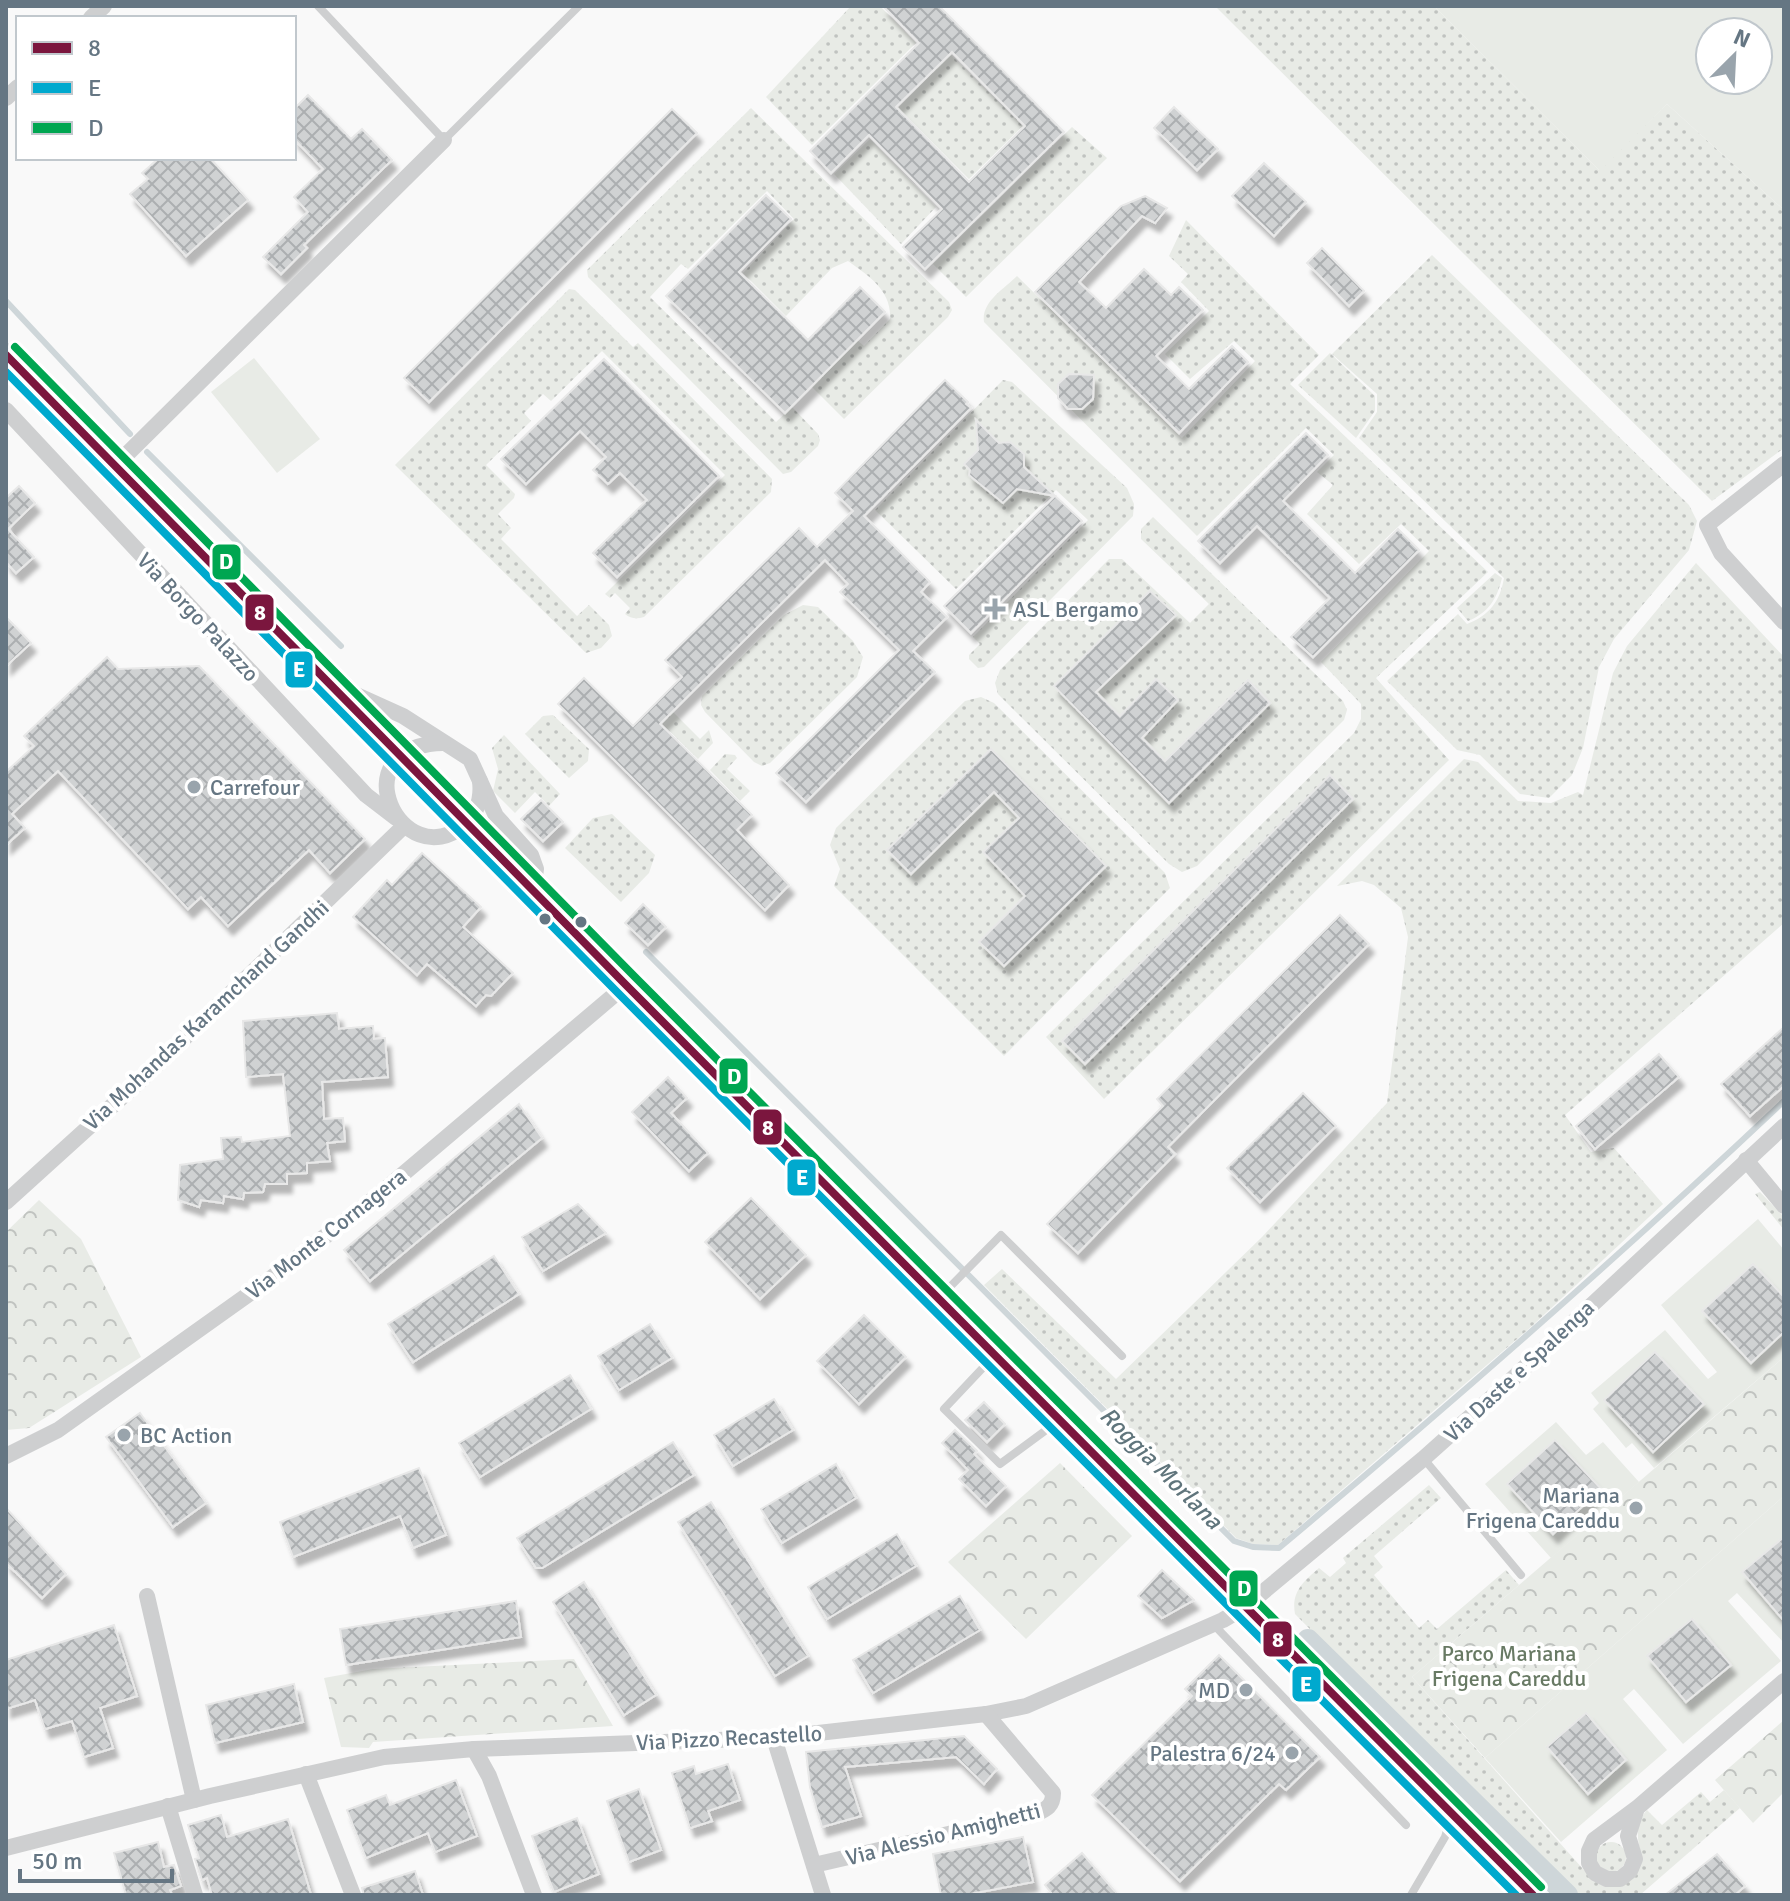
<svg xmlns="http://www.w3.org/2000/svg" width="1790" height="1901" viewBox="0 0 1790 1901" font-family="Signika,sans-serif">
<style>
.grass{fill:url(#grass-dots)}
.park{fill:url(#park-crowns)}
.garden{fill:#e8ebe6;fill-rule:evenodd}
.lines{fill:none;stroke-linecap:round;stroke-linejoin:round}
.stream{stroke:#ced6d9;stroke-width:6}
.canal{stroke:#ced6d9;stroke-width:22}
.building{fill:url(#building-cross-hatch);stroke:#e8e8e8;stroke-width:2;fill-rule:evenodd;filter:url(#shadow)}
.service{stroke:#cecfd0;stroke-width:8}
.minor{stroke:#cecfd0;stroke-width:16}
.secondary{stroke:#e1e2e2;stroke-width:24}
.bus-1-casing{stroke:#fff;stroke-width:14}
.bus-2-casing{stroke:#fff;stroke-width:14}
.bus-3-casing{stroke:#fff;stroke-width:14}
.bus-1{stroke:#7b163e;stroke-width:8}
.bus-2{stroke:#00a9ce;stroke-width:8}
.bus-3{stroke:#00a651;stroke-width:8}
.poi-dot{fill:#99a4ac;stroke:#fff;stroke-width:3}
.bus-dot{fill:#657683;stroke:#fff;stroke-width:3}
.labels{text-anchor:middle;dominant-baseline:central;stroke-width:8;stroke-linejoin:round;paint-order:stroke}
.poi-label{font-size:22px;fill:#657683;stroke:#fff;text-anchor:start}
.street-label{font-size:22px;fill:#657683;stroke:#fff}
.park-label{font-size:22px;fill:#687a64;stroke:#fff}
.water-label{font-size:24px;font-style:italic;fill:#60757c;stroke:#fff}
.line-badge{stroke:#fff;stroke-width:3}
.badge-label{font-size:22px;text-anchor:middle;font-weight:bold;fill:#fff}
</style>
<defs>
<pattern id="grass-dots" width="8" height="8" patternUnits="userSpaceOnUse" patternTransform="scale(2)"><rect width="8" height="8" fill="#e8ebe6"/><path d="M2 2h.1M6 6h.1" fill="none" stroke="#c0c3c0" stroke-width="1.8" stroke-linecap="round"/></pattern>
<pattern id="park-crowns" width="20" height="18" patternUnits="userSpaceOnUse" patternTransform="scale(2)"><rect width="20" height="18" fill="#e8ebe6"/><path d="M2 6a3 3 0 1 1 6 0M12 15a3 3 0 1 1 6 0" fill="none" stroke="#c0c3c0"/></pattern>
<pattern id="building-cross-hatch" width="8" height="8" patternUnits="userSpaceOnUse" patternTransform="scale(2)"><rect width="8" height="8" fill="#d0d2d3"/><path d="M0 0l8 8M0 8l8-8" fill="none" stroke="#acafb1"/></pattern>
<filter id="shadow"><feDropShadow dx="5" dy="9" stdDeviation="2" flood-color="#0004"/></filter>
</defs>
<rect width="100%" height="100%" fill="#f9f9f9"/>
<g class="grass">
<polygon points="851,6 880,6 916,43 812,145 766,97"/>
<polygon points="1215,6 1434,6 1599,170 1667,104 1784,210 1784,448 1712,501"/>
<polygon points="951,55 1023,126 969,179 898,108"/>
<path d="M751 108 949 302 952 310 948 317 844 419 812 387 857 340 864 346 890 319C892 291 869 276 848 261L832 268 786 316 743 273 794 219 767 191 688 269 681 264 650 297 776 422 792 407 818 434 820 440 818 446 791 472 783 474 588 277 587 270Z"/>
<polygon points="1072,127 1107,158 966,297 933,264"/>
<polygon points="870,139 936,207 901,244 834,174"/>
<path d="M1186 220 1319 355 1290 384 1488 572 1376 678 1449 760 1104 1099 1046 1037 1354 733 1361 719V704L1321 662 1429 551 1401 524 1359 564 1307 514 1333 485 1317 472 1334 455 1306 428 1197 536 984 322C981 302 1004 289 1017 276L1182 438 1255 361 1234 341 1190 379 1165 354 1209 311 1181 282 1188 274 1169 256Z"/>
<path d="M1432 255 1689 505 1697 521 1689 550 1614 639 1599 667 1583 748 1572 775 1549 798 1520 794 1480 755 1457 750 1387 681 1458 614 1467 624C1490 615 1500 601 1504 578L1359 438 1377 412V394L1332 354Z"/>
<path d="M569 289 575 290 633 347 638 343 772 479 771 492 644 617C637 619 631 619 625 614L630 608 615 593 610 598 605 594 725 475 602 351 551 401 543 394 524 413 531 421 486 465 515 494 514 498 498 514 511 528 501 539 577 616 589 605 609 625 612 636 601 648 586 653 395 465Z"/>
<polygon points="1330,353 1375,396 1375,411 1356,438 1298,385"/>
<polygon points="1003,380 1012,382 1127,488 1134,504 1133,516 984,667 978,668 969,659 969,655 980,644 973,637 1088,520 1056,490 956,589 875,510"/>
<polygon points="1153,517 1343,701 1347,710 1344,720 1197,866 1182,872 1169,864 998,694 995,683 1000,670 1109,559 1122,559 1190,623 1209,604 1141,539 1141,529"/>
<polygon points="1696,563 1784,657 1784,923 1565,1115 1591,1152 1614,1148 1663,1204 1532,1326 1278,1545 1253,1544 1236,1538 984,1285 1002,1269 1116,1379 1262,1237 1387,1103 1408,937 1401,908 1374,885 1362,881 1337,886 1464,759 1478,762 1518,801 1551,803 1578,792 1583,795 1613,673 1627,646"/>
<path d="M1495 573 1502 578C1497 599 1488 613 1468 621L1457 608Z"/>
<polygon points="803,605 818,607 853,641 863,657 857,677 770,763 762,766 754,762 705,712 701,705 702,696 784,615"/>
<polygon points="981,697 994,703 1165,873 1170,888 1004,1056 834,886 840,869 830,845 836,828 965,701"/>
<polygon points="673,712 700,739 709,730 713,743 698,759 662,724"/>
<polygon points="553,715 589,749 588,761 569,778 525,734 543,716"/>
<polygon points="504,735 560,794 549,806 535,792 515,813 493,791 498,769 492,748"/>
<polygon points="725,754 735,755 737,758 727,769 750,791 740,801 710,770"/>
<polygon points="612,814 655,855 649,873 621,902 565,848 593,818"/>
<polygon points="1760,1192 1784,1217 1784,1230 1755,1194"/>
<path d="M1429 1485 1441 1498 1374 1556 1383 1567 1374 1575 1419 1628 1428 1620 1437 1629 1506 1570 1519 1585 1412 1677 1591 1878 1607 1886 1642 1860C1638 1840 1633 1826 1647 1810L1662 1825 1701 1792 1710 1802 1724 1790 1740 1808 1640 1895H1573L1295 1614C1291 1592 1303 1582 1319 1568L1330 1577 1346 1563 1343 1558Z"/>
<circle cx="1611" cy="1857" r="15"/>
</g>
<g class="park">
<polygon points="39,1200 81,1239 141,1357 29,1428 6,1430 6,1232"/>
<polygon points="1784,1357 1784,1496 1485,1758 1412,1677"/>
<polygon points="1060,1463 1132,1536 1026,1639 948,1562"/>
<polygon points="574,1659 613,1726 373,1742 369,1748 341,1747 324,1678 373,1669"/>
<polygon points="1784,1720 1784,1792 1753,1823 1715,1780"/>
</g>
<g class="garden">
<path d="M1434 6H1784V210L1667 104 1600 171ZM1758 32V80H1710V32Z"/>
<polygon points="254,358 320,439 277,473 211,392"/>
<polygon points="1758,1219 1784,1250 1784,1357 1654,1468 1632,1443 1626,1448 1593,1409 1599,1403 1591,1393 1665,1330 1708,1379 1717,1372 1661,1305"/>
<polygon points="1556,1422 1586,1455 1603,1442 1639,1482 1551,1558 1485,1484"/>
<polygon points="1784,1496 1784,1643 1737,1593 1728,1601 1781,1661 1683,1744 1634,1689 1623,1699 1667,1750 1561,1842 1485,1758"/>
</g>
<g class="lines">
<g class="stream">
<polyline points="6,301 130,434"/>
<polyline points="147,452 341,646"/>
<path d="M646 952 1234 1541 1253 1547 1279 1548C1451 1404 1621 1255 1784 1101"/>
</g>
<polyline class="canal" points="1308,1640 1567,1895"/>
</g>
<g class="building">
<path d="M883 6H939L1064 132 925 269 903 247 942 209 869 135 831 173 810 151 919 43ZM952 52 1025 126 969 182 896 107Z"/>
<polygon points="308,95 351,139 362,129 392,160 304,245 307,248 281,274 263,257 308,212 294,197 323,169 294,139 294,109"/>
<polygon points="1174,107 1218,149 1197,170 1154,128"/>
<polygon points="672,109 697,133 429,402 404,378"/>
<polygon points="159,158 210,158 248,200 186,256 130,194 148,179 142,173"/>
<polygon points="1264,163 1306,202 1274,236 1232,196"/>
<polygon points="766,195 791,219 739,272 808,340 860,287 885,312 785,413 666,296"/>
<polygon points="1145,196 1167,208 1155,223 1142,216 1079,282 1106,308 1144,269 1171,295 1179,287 1203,310 1156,356 1189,389 1232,346 1248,362 1179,433 1035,292 1121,206"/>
<polygon points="1322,248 1364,291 1349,306 1307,263"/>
<polygon points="604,359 719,476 617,577 593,553 647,500 620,473 608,484 593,470 606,457 580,431 526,484 501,459"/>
<polygon points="1069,374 1094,375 1093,399 1082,409 1068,409 1058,398 1058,384"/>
<polygon points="945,380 968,402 966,404 971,408 864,516 930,582 921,592 947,617 913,651 935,672 806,802 776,773 899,650 840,592 848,584 825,560 660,724 752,815 737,830 789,885 765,910 558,704 584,678 633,726 682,677 665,660 799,528 817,547 853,511 835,493"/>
<polygon points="976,420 999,443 1010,442 1024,454 1024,467 1082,521 971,633 944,606 1055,496 1017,489 1003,503 969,475 970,470 964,464 978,450"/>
<polygon points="1306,433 1328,455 1283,501 1355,573 1398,529 1419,550 1313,657 1291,637 1330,598 1257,526 1220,563 1198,541"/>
<polygon points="19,486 35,503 8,529 34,557 16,573 6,562 6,498"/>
<polygon points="1150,591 1176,615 1096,692 1120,716 1156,679 1178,700 1142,738 1165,761 1248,680 1270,703 1169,803 1054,686"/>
<polygon points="6,617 31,643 6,666"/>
<polygon points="107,657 118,669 199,666 365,839 330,873 309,850 228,926 201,897 188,909 58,771 12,814 25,828 6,845 6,772 34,746 24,736"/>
<polygon points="991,749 1106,866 1004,966 979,942 1025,896 983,852 1019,818 994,792 911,874 887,850"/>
<polygon points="1330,775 1353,799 1085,1064 1062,1041"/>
<polygon points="541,800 563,822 543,841 521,819"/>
<polygon points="422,853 481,907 463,927 513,973 491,996 486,995 476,1006 427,964 417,975 353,917 387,880 392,885"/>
<polygon points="643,904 666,927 648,945 625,923"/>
<polygon points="1340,915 1369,944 1168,1147 1175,1154 1078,1253 1047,1224 1163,1106 1157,1099"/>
<polygon points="337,1013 339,1029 373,1026 374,1039 385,1038 388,1077 322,1082 324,1119 343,1118 345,1141 327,1143 330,1161 307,1163 307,1173 287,1174 287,1184 265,1184 263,1192 244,1193 243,1199 224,1196 223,1203 201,1200 199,1207 178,1200 180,1165 223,1159 221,1138 241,1137 242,1142 290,1136 283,1074 246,1077 243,1021"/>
<polygon points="1784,1027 1784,1086 1750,1116 1721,1084"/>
<polygon points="1659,1054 1679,1077 1595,1149 1576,1126"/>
<polygon points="668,1077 687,1098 671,1113 708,1153 689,1171 632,1112"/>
<polygon points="1303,1093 1336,1126 1260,1202 1227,1168"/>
<polygon points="519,1104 542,1138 370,1281 344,1250"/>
<polygon points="751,1198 806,1255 760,1299 705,1242"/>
<polygon points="578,1204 606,1233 543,1271 522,1237"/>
<polygon points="494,1256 519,1294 413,1362 388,1324"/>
<polygon points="1753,1264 1784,1297 1784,1332 1751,1363 1702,1311"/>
<polygon points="864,1315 906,1357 859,1404 817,1361"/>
<polygon points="650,1324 672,1358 619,1390 598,1356"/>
<polygon points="1655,1352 1704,1404 1653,1452 1604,1400"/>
<polygon points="570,1375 591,1409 480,1477 459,1443"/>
<polygon points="774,1399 793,1430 733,1466 714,1435"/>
<polygon points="984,1402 1005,1424 987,1442 965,1420"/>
<polygon points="140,1413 206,1503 173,1527 106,1437"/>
<polygon points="955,1430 977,1451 974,1454 1006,1486 986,1506 959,1479 968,1470 942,1443"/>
<polygon points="1555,1440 1601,1489 1553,1534 1507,1484"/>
<polygon points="673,1442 694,1475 542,1568 536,1568 517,1538"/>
<polygon points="836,1464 856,1498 782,1543 761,1509"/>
<polygon points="419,1468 446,1535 413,1548 400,1516 293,1557 280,1522"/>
<polygon points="711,1502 808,1656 775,1676 678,1522"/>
<polygon points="6,1508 66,1574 42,1598 6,1563"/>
<polygon points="897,1534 916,1566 827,1619 808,1587"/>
<polygon points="1784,1537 1784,1621 1742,1572"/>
<polygon points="1162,1570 1194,1600 1162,1618 1138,1596"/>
<polygon points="584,1582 656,1695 624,1715 553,1602"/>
<polygon points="960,1596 980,1630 873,1693 853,1660"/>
<polygon points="516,1601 521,1637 346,1665 340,1629"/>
<polygon points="1692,1619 1731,1665 1686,1702 1647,1656"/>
<polygon points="114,1625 137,1696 100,1708 113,1748 84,1757 72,1721 45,1729 35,1700 6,1709 6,1660"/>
<polygon points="1219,1655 1320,1757 1286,1790 1279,1784 1180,1881 1092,1795 1192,1696 1185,1689"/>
<polygon points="294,1684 303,1722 215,1743 206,1705"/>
<polygon points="1586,1713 1626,1760 1588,1794 1547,1747"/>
<polygon points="964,1736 997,1769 984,1784 956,1757 845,1767 861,1816 822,1827 810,1787 806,1752"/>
<polygon points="728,1764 740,1800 708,1811 712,1821 690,1828 672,1773 694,1766 696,1774"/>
<polygon points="456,1780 477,1836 435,1852 428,1833 366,1858 347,1810 386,1795 390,1805"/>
<polygon points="639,1789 661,1850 629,1862 607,1801"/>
<polygon points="221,1815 227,1837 288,1819 311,1895 212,1895 207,1878 202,1880 195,1859 199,1858 188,1825"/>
<polygon points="577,1818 599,1874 554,1892 532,1836"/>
<polygon points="1023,1837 1033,1882 965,1895 941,1895 933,1854"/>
<polygon points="158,1842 164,1867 174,1865 181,1886 170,1890 172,1895 126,1895 114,1853"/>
<polygon points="1082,1853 1118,1895 1053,1895 1045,1885"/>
<polygon points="1717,1854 1745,1886 1735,1895 1665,1895"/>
<polygon points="415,1871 423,1895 364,1895 362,1888"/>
</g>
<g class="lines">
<g class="service">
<polyline points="318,6 444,140 579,6"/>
<polyline points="939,1298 1001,1235 1122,1356"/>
<polyline points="994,1356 944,1409 1000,1464 1057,1422"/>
<polyline points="1424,1459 1521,1575"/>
<polyline points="1214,1625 1406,1825"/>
<polyline points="1411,1895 1445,1837 1451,1816"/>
</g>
<g class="minor">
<polyline points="91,18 104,6"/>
<polyline points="6,98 18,87"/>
<polyline points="6,410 366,795 396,818"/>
<polyline points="1784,464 1707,525 1721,553 1784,622"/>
<polyline points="114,467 444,140"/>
<polyline points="341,688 403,716 470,759 496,816 531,855 536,869 533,889"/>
<path d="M443 743C337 746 402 877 464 825 477 814 482 798 480 781"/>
<polyline points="1746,1160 1784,1206"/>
<polyline points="6,1202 144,1077 404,826"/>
<polyline points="6,1456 58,1430 270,1279 376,1197 626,985"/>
<polyline points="147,1596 194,1800"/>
<polyline points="774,1738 823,1895"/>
<polyline points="474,1749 489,1776 534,1895"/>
<polyline points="306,1774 353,1895"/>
<polyline points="168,1806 195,1895"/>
<polyline points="1637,1808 1628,1836 1635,1859 1630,1871 1620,1879 1607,1879 1595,1873 1589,1863 1589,1851 1594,1840 1637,1808 1784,1681"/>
<polyline points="6,1848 210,1796 384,1757 474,1749 774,1738 986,1714 1026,1706 1223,1620 1245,1607 1423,1459 1508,1383 1784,1126"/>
<path d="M814 1865 1035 1814C1047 1809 1053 1806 1053 1793L986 1714"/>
</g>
<polyline class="secondary" points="6,355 626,985 1533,1895"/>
<defs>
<polyline id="bus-1" points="6,355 626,985 1533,1895"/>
<polyline id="bus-2" points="6,372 618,993 1516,1895"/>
<polyline id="bus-3" points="15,347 635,977 1541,1887"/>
</defs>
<use href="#bus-1" class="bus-1-casing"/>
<use href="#bus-2" class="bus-2-casing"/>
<use href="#bus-3" class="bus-3-casing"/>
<use href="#bus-1" class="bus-1"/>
<use href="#bus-2" class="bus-2"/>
<use href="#bus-3" class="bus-3"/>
</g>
<g class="poi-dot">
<path d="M991 597h8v8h8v8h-8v8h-8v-8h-8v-8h8z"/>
<circle cx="194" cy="787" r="8"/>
<circle cx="124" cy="1435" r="8"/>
<circle cx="1636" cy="1508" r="8"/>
<circle cx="1246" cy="1690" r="8"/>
<circle cx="1292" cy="1753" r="8"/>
</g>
<g class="bus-dot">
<circle cx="545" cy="919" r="7"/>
<circle cx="581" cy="922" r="7"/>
</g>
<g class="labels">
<g class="poi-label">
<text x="1013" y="609">ASL Bergamo</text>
<text x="210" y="787">Carrefour</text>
<text x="140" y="1435">BC Action</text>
<text x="1620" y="1495" text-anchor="end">Mariana<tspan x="1620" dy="25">Frigena Careddu</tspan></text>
<text x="1230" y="1690" text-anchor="end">MD</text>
<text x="1276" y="1753" text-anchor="end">Palestra 6/24</text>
</g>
<g class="street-label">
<text transform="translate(198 617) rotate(47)">Via Borgo Palazzo</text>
<text transform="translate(206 1015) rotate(-43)">Via Mohandas Karamchand Gandhi</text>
<text transform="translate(326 1234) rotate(-38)">Via Monte Cornagera</text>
<text transform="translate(1519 1371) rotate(-43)">Via Daste e Spalenga</text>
<text transform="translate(729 1738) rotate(-3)">Via Pizzo Recastello</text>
<text transform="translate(943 1834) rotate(-14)">Via Alessio Amighetti</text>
</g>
<g class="park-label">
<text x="1509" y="1653">Parco Mariana<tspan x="1509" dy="25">Frigena Careddu</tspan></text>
</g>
<g class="water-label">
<text transform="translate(1161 1468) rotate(45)">Roggia Morlana</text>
</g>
</g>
<g class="line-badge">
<rect x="211" y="543" width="31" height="38" rx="8" fill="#00a651"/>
<rect x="244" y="593" width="31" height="39" rx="8" fill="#7b163e"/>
<rect x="284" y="650" width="30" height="39" rx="8" fill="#00a9ce"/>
<rect x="718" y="1057" width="31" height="38" rx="8" fill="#00a651"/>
<rect x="752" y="1108" width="31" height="38" rx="8" fill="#7b163e"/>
<rect x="786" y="1158" width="31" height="39" rx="8" fill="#00a9ce"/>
<rect x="1228" y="1569" width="31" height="39" rx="8" fill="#00a651"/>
<rect x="1262" y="1620" width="31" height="38" rx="8" fill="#7b163e"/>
<rect x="1291" y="1665" width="31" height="38" rx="8" fill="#00a9ce"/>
</g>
<g class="badge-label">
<text x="226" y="569">D</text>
<text x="260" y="620">8</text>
<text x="299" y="677">E</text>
<text x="734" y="1084">D</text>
<text x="768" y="1135">8</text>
<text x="802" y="1185">E</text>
<text x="1244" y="1596">D</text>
<text x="1278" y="1647">8</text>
<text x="1306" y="1692">E</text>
</g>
<rect width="1790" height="1901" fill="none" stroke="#657683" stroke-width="16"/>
<rect x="16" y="16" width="280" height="144" fill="#ffffff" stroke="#c1c8cd" stroke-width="2"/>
<rect x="32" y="42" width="40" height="12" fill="#7b163e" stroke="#c1c8cd" stroke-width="2"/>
<text x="88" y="56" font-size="24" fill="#657683">8</text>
<rect x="32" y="82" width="40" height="12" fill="#00a9ce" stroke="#c1c8cd" stroke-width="2"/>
<text x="88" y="96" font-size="24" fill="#657683">E</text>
<rect x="32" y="122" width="40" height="12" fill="#00a651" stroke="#c1c8cd" stroke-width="2"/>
<text x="88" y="136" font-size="24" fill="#657683">D</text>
<g transform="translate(1734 56) rotate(24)"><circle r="38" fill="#ffffff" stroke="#c1c8cd" stroke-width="2"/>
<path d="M0-6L14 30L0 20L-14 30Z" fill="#99a4ac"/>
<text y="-12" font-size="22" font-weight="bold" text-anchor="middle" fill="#657683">N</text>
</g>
<path d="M20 1869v12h152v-12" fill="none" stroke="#657683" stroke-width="4"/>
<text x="32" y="1869" font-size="24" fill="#657683" stroke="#ffffff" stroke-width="6" paint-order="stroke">50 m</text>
</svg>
